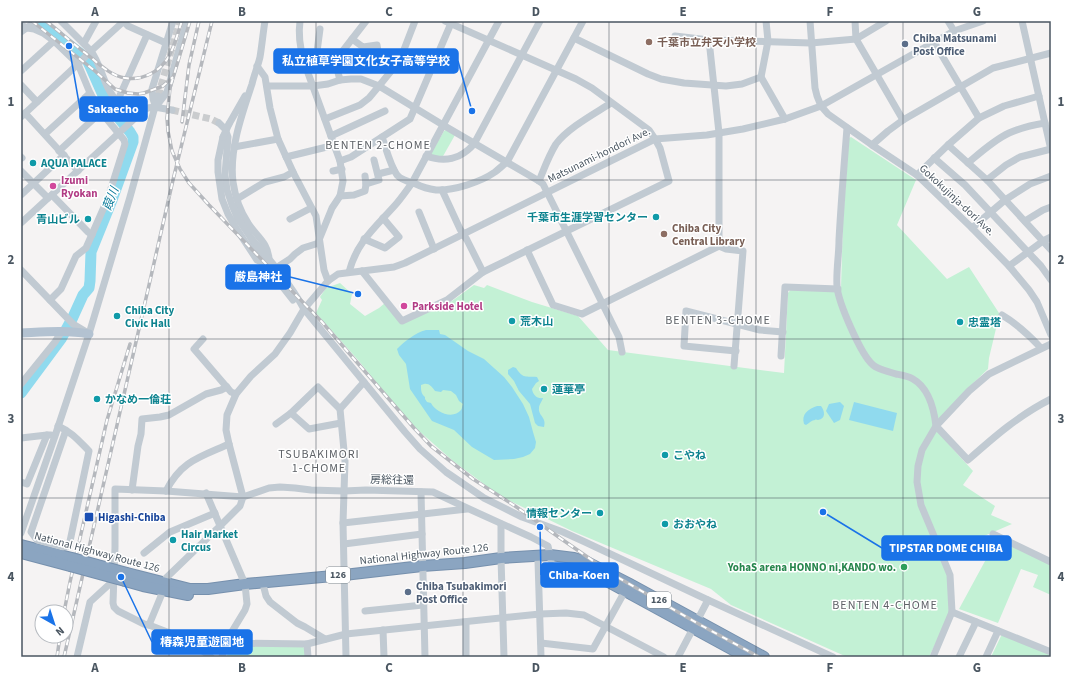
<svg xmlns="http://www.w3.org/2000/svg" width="1072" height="678" viewBox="0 0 1072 678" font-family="'Source Sans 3','Noto Sans JP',sans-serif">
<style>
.green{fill:#c3f1d5}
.water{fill:#90daee;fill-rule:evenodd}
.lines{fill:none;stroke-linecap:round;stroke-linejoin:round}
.river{stroke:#90daee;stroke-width:11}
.minor-tunnel{stroke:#caccce;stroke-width:7;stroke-dasharray:7 3.5;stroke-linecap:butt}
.highway-casing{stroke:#7690ad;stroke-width:12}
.minor{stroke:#c1cad2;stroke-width:7}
.major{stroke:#b3c2d1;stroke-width:9}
.highway{stroke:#8ba5c1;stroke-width:10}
.rail-casing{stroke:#b5b8bd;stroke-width:3.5}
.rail{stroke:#fff;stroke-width:2;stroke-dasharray:6;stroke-linecap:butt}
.highway-bridge-casing{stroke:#7690ad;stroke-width:12;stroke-linecap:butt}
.minor-bridge{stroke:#c1cad2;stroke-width:7}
.highway-bridge{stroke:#8ba5c1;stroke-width:10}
.grid{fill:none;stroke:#4a5661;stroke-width:1;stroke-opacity:0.55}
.education-dot{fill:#8d6e63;stroke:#fff;stroke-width:1.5}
.service-dot{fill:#5c6f8a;stroke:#fff;stroke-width:1.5}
.culture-dot{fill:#0f9aa8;stroke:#fff;stroke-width:1.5}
.hotel-dot{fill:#d1479c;stroke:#fff;stroke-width:1.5}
.transit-dot{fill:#1a4fb4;stroke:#fff;stroke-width:1.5}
.leisure-dot{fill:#2e9e5b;stroke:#fff;stroke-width:1.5}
.labels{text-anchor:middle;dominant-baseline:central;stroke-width:3;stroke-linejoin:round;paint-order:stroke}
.shield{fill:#fff;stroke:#808990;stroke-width:1}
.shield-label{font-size:10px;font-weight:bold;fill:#4a5661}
.service-label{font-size:11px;font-weight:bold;fill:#4e5e75;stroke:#fff;text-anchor:start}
.education-label{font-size:11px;font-weight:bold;fill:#785e54;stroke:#fff;text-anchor:start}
.street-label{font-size:11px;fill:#4a5661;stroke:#fff}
.culture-label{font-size:11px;font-weight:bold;fill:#0d838f;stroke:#fff;text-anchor:start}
.hotel-label{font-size:11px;font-weight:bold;fill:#b23c85;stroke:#fff;text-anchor:start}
.transit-label{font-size:11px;font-weight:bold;fill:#164399;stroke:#fff;text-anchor:start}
.leisure-label{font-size:11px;font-weight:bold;fill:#27864d;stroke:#fff;text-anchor:end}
.neighbourhood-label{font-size:12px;letter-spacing:1px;fill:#5f6368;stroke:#fff}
.water-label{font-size:12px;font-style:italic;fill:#0c7c9b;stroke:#fff}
.leader{fill:none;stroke:#1a73e8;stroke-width:1.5}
.callout-dot{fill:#1a73e8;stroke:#fff;stroke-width:1.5}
.callout{fill:#1a73e8;stroke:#1a73e8;stroke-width:1.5}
.callout-label{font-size:12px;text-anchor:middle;font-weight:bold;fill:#fff}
.neatline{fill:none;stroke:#4a5661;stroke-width:1.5}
.grid-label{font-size:13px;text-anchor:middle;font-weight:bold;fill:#4a5661}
</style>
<rect width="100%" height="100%" fill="#f5f3f3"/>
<g class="green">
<polygon points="446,130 455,135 442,158 430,155 444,131"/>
<polygon points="851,137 916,180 897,225 947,279 969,267 999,313 999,316 989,358 988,369 965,391 934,425 952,448 973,471 963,485 995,506 991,515 1012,524 940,555 949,577 950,609 948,617 929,657 847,657 731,605 711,589 572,531 500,496 453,461 419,431 400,411 358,360 316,313 322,300 320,297 326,288 340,283 352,294 350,304 365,316 379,308 385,303 402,323 443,306 452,301 474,285 484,288 487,285 532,302 578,316 608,350 784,373 788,293 792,288 841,288 843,221 849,138"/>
<polygon points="997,539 1051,565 1051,595 1033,587 1038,575 1021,569 998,623 959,609"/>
<polygon points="1002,634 1051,654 1051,657 991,657"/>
<polygon points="301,645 305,649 305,657 227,657 228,651 234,646"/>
</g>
<g class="water">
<path d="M426 330H439L440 334 445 335 468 351 484 359 504 377 512 387 523 404 529 417 533 432 536 442 535 448 530 454 523 457 514 459 494 460 472 447 454 430 432 421 410 389 406 364 399 355 397 349C405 341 415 333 426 330ZM424 384C429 383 432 387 435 391L441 392 443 390 451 391 456 395 459 401 463 404C462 406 462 409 461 410 453 420 435 412 431 403L427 402 425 399V397C421 394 421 390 421 385Z"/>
<path d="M513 367 516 368C523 379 526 376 537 377L539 381 536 383 532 389C533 395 537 399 543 398 542 401 539 405 539 408 538 416 547 417 544 427L538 426 535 423 530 404 519 391 514 381 508 374V370Z"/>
<polygon points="840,402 844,406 840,420 834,423 826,411 829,404"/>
<polygon points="854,402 897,413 893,431 849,420"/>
<path d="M817 406H821C825 411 826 419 818 420 817 420 816 419 815 420 812 420 809 423 806 425L804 424C801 414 808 409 817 406Z"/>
</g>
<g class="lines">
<polyline class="river" points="21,393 61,339 73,317 83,295 89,288 90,281 91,252 112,200 133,142 133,137 130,132 109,106 106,102 90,66 86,58 48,28 37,21"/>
<g class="minor-tunnel">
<polyline points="158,96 180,21"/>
<polyline points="172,110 211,119 219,123"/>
</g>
<defs>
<g id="highway">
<polyline points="21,545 72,558"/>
<polyline points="21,553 70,566"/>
<polyline points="581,567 746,657"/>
<polyline points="127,573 190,589 208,589 245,584 344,575 422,566 465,563 501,558 550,555 574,558 587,562 628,583 764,657"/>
<polyline points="125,581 143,586 188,595"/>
</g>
</defs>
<use href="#highway" class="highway-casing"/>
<g class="minor">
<path d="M61 21 91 51C99 62 102 76 108 88 114 100 124 109 132 120"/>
<polyline points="123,21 128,26 166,43"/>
<path d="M265 21C263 33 262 45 260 57 258 66 254 75 252 84 242 114 229 150 233 182 235 196 240 211 248 223 256 236 268 242 269 259"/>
<path d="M300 21C298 35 300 48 304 62L340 161 343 181 340 196 332 208 319 240"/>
<polyline points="810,21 815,88 817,96 821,106 828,114 872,145 917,175 972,228 1009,266 1029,290 1037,302 1051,335"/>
<polyline points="855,21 856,39 903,120"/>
<polyline points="948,21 954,31"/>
<polyline points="1022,21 1051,150"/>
<polyline points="21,25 27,28 34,29 43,33 54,41 78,64 90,93 101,112 124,140 125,144 108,198 86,248 76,256 61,289 50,300"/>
<polyline points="21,32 36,21"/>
<polyline points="675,36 709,40 811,43 856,39 886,21"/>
<polyline points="574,38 648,74 661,79 684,83 726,86 742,84 761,77 768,41 766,21"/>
<polyline points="352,39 363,47 377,45 378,51"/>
<polyline points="709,40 719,133 719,246"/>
<polyline points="934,42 979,118"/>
<polyline points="84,43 96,21"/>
<polyline points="304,62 314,61 316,59 320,29"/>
<polyline points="257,66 265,77 270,108 278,139 293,172 316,216 324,270 328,281"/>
<polyline points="21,71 54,41"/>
<polyline points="761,77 785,119"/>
<polyline points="340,80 335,61 366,21"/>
<polyline points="21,85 37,102"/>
<polyline points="267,86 313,86 328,84 340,80 351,79 361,79 379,86 443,125 539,181 543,184 619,337 622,352"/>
<polyline points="117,102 147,35"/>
<polyline points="155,105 153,99 152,89 173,21"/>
<polyline points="157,105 167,92 187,21"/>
<polyline points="25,113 78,171"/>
<polyline points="21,117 78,64 91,51 124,21"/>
<polyline points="325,119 360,105 369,98 379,86 400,60 415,21"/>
<polyline points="219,123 225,129 228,137 225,175 227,190 232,205 238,219 251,238 264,263 293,300"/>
<polyline points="229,124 245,96"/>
<path d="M847 128C844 166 841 203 839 240 839 255 836 271 837 286 838 302 861 355 873 365 879 370 888 371 896 374 901 375 908 376 913 379 929 388 934 409 936 426L922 450 918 466 917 482 921 505 939 548 950 575 952 612"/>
<polyline points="45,134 90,93"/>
<polyline points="331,136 385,111"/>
<polyline points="223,137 218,160 218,172 222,199 228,214 236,228 257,260 264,263"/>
<path d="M382 137C386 148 390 165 397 175 401 180 409 182 416 184 422 187 429 189 436 190 453 191 481 182 495 172 499 169 503 165 507 162L583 21"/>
<polyline points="872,145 888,131 903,120 993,68 1051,53"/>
<polyline points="948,145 987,180 1051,250"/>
<polyline points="234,147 278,139"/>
<polyline points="59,151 101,112"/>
<path d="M426 156C446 163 461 159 474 144L540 21"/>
<polyline points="21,157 22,158 21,158"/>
<polyline points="286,157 335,145"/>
<polyline points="934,158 965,185 1041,266 1051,280"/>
<polyline points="340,161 351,157 410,119 452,21"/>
<path d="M968 163C981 152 994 140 1009 133 1020 128 1033 125 1045 123"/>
<polyline points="21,171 48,198"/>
<polyline points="333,171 342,169"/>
<polyline points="378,174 394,170"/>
<polyline points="917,175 948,145 979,118 1004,106 1039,96"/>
<polyline points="987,180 1006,165 1020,157 1051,149"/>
<path d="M539 181C544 169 549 155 556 144 568 128 594 114 611 103"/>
<polyline points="366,184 379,180 374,160"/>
<polyline points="442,190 460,229 467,240 483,272"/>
<polyline points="21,195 64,155"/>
<polyline points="52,195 88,232 92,235"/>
<polyline points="340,196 354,195 365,191 366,184 365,176"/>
<polyline points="237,199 265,182 284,177 293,172"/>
<polyline points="419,212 434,249"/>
<polyline points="290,219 311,208"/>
<polyline points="1025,221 1043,210 1051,207"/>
<path d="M21 223 145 109C154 105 163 109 172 110"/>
<polyline points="972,228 1005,200 1030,184 1051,176"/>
<path d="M251 238C270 260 290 283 304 309L405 432 420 449 446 472 484 498 522 517 563 532 585 542 708 600 833 657"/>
<polyline points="364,239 385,248 399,237 383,218"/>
<polyline points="719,246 726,249 743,251 734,366"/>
<polyline points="527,250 553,305 582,314 719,246"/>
<polyline points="1009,266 1043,241 1051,237"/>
<polyline points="21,270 73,324 88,333"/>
<polyline points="273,270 290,259 295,254 303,248 319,243"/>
<polyline points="362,271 402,321 447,300 483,272 669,181 660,148 655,139 649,130 592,88 576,79 445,21"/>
<path d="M349 272C357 241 377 226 397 203 402 197 407 190 412 183L499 21"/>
<path d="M1002 315C1017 324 1029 335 1041 348"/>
<polyline points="203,339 194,349 231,392 236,394"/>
<path d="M1051 344 989 374 969 391 936 426 968 460C994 437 1019 415 1051 399"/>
<polyline points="736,351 684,346 686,311 760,330 783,332"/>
<polyline points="781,356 785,287 838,289"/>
<polyline points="21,384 55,342 62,331"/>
<polyline points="291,413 318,387 340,409"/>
<polyline points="276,424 291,413 309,429 341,423"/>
<path d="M58 426C73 433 78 440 89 451L69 546 63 547 37 540 31 532 66 430"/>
<polyline points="21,438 47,435 51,435"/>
<polyline points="21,482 27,484 47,435"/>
<polyline points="132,490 138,446 141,434 142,419 160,417 169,415 206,394 221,390 227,387"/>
<path d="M166 491C181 461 200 457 229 444"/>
<polyline points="421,492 425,657"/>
<polyline points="206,493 245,584 247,604 245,610 225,643 222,657"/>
<polyline points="343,523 467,509"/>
<polyline points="501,524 501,558 504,657"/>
<polyline points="21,533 55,436 89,334 130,197 158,96"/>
<polyline points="993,534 1051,562"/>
<polyline points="344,544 422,534"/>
<polyline points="144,553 170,532 215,513"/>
<polyline points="538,561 541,657"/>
<polyline points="264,588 266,596 270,602 297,623 305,627 325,639"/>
<polyline points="365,611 423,605"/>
<polyline points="466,622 466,657"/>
<polyline points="149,625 161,596 161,590 166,578 220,526 240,506 243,497 229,444 226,430 227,415 236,394 251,376 275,354 290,333 304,309 328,281 338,274 394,267 405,263 655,139 707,135 743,129 785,119 821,106 954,31 983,21"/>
<polyline points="383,630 384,657"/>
<polyline points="225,643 307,644 346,634 540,614 566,613 584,615 664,657"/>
<polyline points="541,643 593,649 625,591"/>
<polyline points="307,644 308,657"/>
<polyline points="77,657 90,602 114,580"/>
<polyline points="211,657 193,644 175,635 149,625 144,624 118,611 114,607 113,603 115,547 115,489 166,491 243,497 269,488 280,487 295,488 311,490 344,491 366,490 433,492 467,508 531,537 548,546 551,560"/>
<polyline points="346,657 343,523 345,461 340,409 364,382"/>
<polyline points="678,657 708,600"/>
<polyline points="933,657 952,612 1051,652"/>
<polyline points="959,657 976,622"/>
<polyline points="986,657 998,631"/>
</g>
<path class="major" d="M21 333C44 332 66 330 89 334"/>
<use href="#highway" class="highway"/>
<defs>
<g id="rail">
<polyline points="32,21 95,71 115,89 128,93 138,94 144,93 163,86 173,77"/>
<path d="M46 21C59 31 71 42 84 52 96 61 110 76 125 78 143 81 161 71 169 56 175 45 178 32 182 21"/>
<polyline points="190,21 170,88 167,118 168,131 172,151 180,169 189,183 209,205 322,322 414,428 431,446 473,479 515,506 560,538 612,574 697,623 759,657"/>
<polyline points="182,122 189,65 199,21"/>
<polyline points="64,612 70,582 107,420 130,344"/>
<polyline points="57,657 60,636"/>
<polyline points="64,657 173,180 212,21"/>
</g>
</defs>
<use href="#rail" class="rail-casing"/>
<use href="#rail" class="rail"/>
<defs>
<g id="highway-bridge">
<polyline points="72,558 127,573"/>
<polyline points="70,566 125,581"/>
</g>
</defs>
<use href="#highway-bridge" class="highway-bridge-casing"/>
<polyline class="minor-bridge" points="223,137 229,124"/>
<use href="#highway-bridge" class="highway-bridge"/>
</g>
<path class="grid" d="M169 21V657M316 21V657M463 21V657M609 21V657M756 21V657M903 21V657M21 180H1051M21 339H1051M21 498H1051"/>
<g class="education-dot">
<circle cx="649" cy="42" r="4"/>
<circle cx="664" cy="234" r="4"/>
</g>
<g class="service-dot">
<circle cx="905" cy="44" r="4"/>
<circle cx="408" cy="592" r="4"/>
</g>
<g class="culture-dot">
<circle cx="33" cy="163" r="4"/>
<circle cx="656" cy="217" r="4"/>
<circle cx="88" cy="219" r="4"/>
<circle cx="117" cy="316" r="4"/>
<circle cx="512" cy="321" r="4"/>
<circle cx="960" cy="322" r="4"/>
<circle cx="544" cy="389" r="4"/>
<circle cx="97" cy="399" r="4"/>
<circle cx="665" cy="455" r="4"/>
<circle cx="600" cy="513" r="4"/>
<circle cx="665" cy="524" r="4"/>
<circle cx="173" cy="540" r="4"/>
</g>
<g class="hotel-dot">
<circle cx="53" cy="186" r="4"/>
<circle cx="404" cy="306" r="4"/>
</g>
<rect class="transit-dot" x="84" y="512" width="10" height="10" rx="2"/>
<circle class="leisure-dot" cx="904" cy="567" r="4"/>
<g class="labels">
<g class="shield">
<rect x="326" y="567" width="24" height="16" rx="3"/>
<rect x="647" y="592" width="24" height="16" rx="3"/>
</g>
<g class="shield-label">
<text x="338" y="575">126</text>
<text x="659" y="600">126</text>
</g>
<g class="service-label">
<text x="913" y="38">Chiba Matsunami<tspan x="913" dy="13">Post Office</tspan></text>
<text x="416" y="586">Chiba Tsubakimori<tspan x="416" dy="13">Post Office</tspan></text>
</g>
<g class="education-label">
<text x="657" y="42">千葉市立弁天小学校</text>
<text x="672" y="228">Chiba City<tspan x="672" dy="13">Central Library</tspan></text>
</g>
<g class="street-label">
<text transform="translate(599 155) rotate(-26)">Matsunami-hondori Ave.</text>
<text transform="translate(957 200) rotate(43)">Gokokujinja-dori Ave.</text>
<text transform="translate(392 480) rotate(1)">房総往還</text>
<text transform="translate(97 552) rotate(15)">National Highway Route 126</text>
<text transform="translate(424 554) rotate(-6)">National Highway Route 126</text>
</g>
<g class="culture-label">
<text x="41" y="163">AQUA PALACE</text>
<text x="648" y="217" text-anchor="end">千葉市生涯学習センター</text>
<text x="80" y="219" text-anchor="end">青山ビル</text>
<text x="125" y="310">Chiba City<tspan x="125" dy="13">Civic Hall</tspan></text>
<text x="520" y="321">荒木山</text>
<text x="968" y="322">忠霊塔</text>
<text x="552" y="389">蓮華亭</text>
<text x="105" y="399">かなめ一倫荘</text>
<text x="673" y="455">こやね</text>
<text x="592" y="513" text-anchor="end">情報センター</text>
<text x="673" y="524">おおやね</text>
<text x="181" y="534">Hair Market<tspan x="181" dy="13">Circus</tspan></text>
</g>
<g class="hotel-label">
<text x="61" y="180">Izumi<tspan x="61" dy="13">Ryokan</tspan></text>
<text x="412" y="306">Parkside Hotel</text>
</g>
<g class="transit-label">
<text x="98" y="517">Higashi-Chiba</text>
</g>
<g class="leisure-label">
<text x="896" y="567">YohaS arena HONNO ni,KANDO wo.</text>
</g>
<g class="neighbourhood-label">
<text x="378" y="145">BENTEN 2-CHOME</text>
<text x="718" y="320">BENTEN 3-CHOME</text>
<text x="319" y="454">TSUBAKIMORI<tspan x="319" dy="14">1-CHOME</tspan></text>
<text x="885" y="605">BENTEN 4-CHOME</text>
</g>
<g class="water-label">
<text transform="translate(111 199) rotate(-69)">葭川</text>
</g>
</g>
<path class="leader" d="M472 111L458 61M69 46L80 109M358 294L290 277M823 512L882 548M540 527L541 575M121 577L152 642"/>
<g class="callout-dot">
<circle cx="472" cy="111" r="4"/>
<circle cx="69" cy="46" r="4"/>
<circle cx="358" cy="294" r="4"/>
<circle cx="823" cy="512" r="4"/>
<circle cx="540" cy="527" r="4"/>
<circle cx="121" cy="577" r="4"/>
</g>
<g class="callout">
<rect x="274" y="49" width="184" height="24" rx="4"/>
<rect x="80" y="97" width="67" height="24" rx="4"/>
<rect x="226" y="265" width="64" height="24" rx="4"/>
<rect x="882" y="536" width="129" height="24" rx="4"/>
<rect x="541" y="563" width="77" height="24" rx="4"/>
<rect x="152" y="630" width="100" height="24" rx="4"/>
</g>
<g class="callout-label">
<text x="366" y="65">私立植草学園文化女子高等学校</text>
<text x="113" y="113">Sakaecho</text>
<text x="258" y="281">厳島神社</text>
<text x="946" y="552">TIPSTAR DOME CHIBA</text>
<text x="579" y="579">Chiba-Koen</text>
<text x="202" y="646">椿森児童遊園地</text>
</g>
<rect width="1072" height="678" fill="none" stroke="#ffffff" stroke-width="44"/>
<g transform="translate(54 624) rotate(141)"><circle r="19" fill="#ffffff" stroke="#b7bbc0"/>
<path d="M0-3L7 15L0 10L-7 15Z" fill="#1a73e8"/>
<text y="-6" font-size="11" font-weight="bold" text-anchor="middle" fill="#4a5661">N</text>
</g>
<rect x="22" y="22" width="1028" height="634" class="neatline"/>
<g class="grid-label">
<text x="95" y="16">A</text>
<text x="242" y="16">B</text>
<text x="389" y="16">C</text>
<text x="536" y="16">D</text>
<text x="683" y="16">E</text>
<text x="830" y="16">F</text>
<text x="977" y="16">G</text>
<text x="11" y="106">1</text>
<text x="1061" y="106">1</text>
<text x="11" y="264">2</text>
<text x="1061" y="264">2</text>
<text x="11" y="423">3</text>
<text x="1061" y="423">3</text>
<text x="11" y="581">4</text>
<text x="1061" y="581">4</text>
<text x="95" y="672">A</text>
<text x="242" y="672">B</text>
<text x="389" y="672">C</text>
<text x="536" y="672">D</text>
<text x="683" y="672">E</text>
<text x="830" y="672">F</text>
<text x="977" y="672">G</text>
</g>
</svg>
